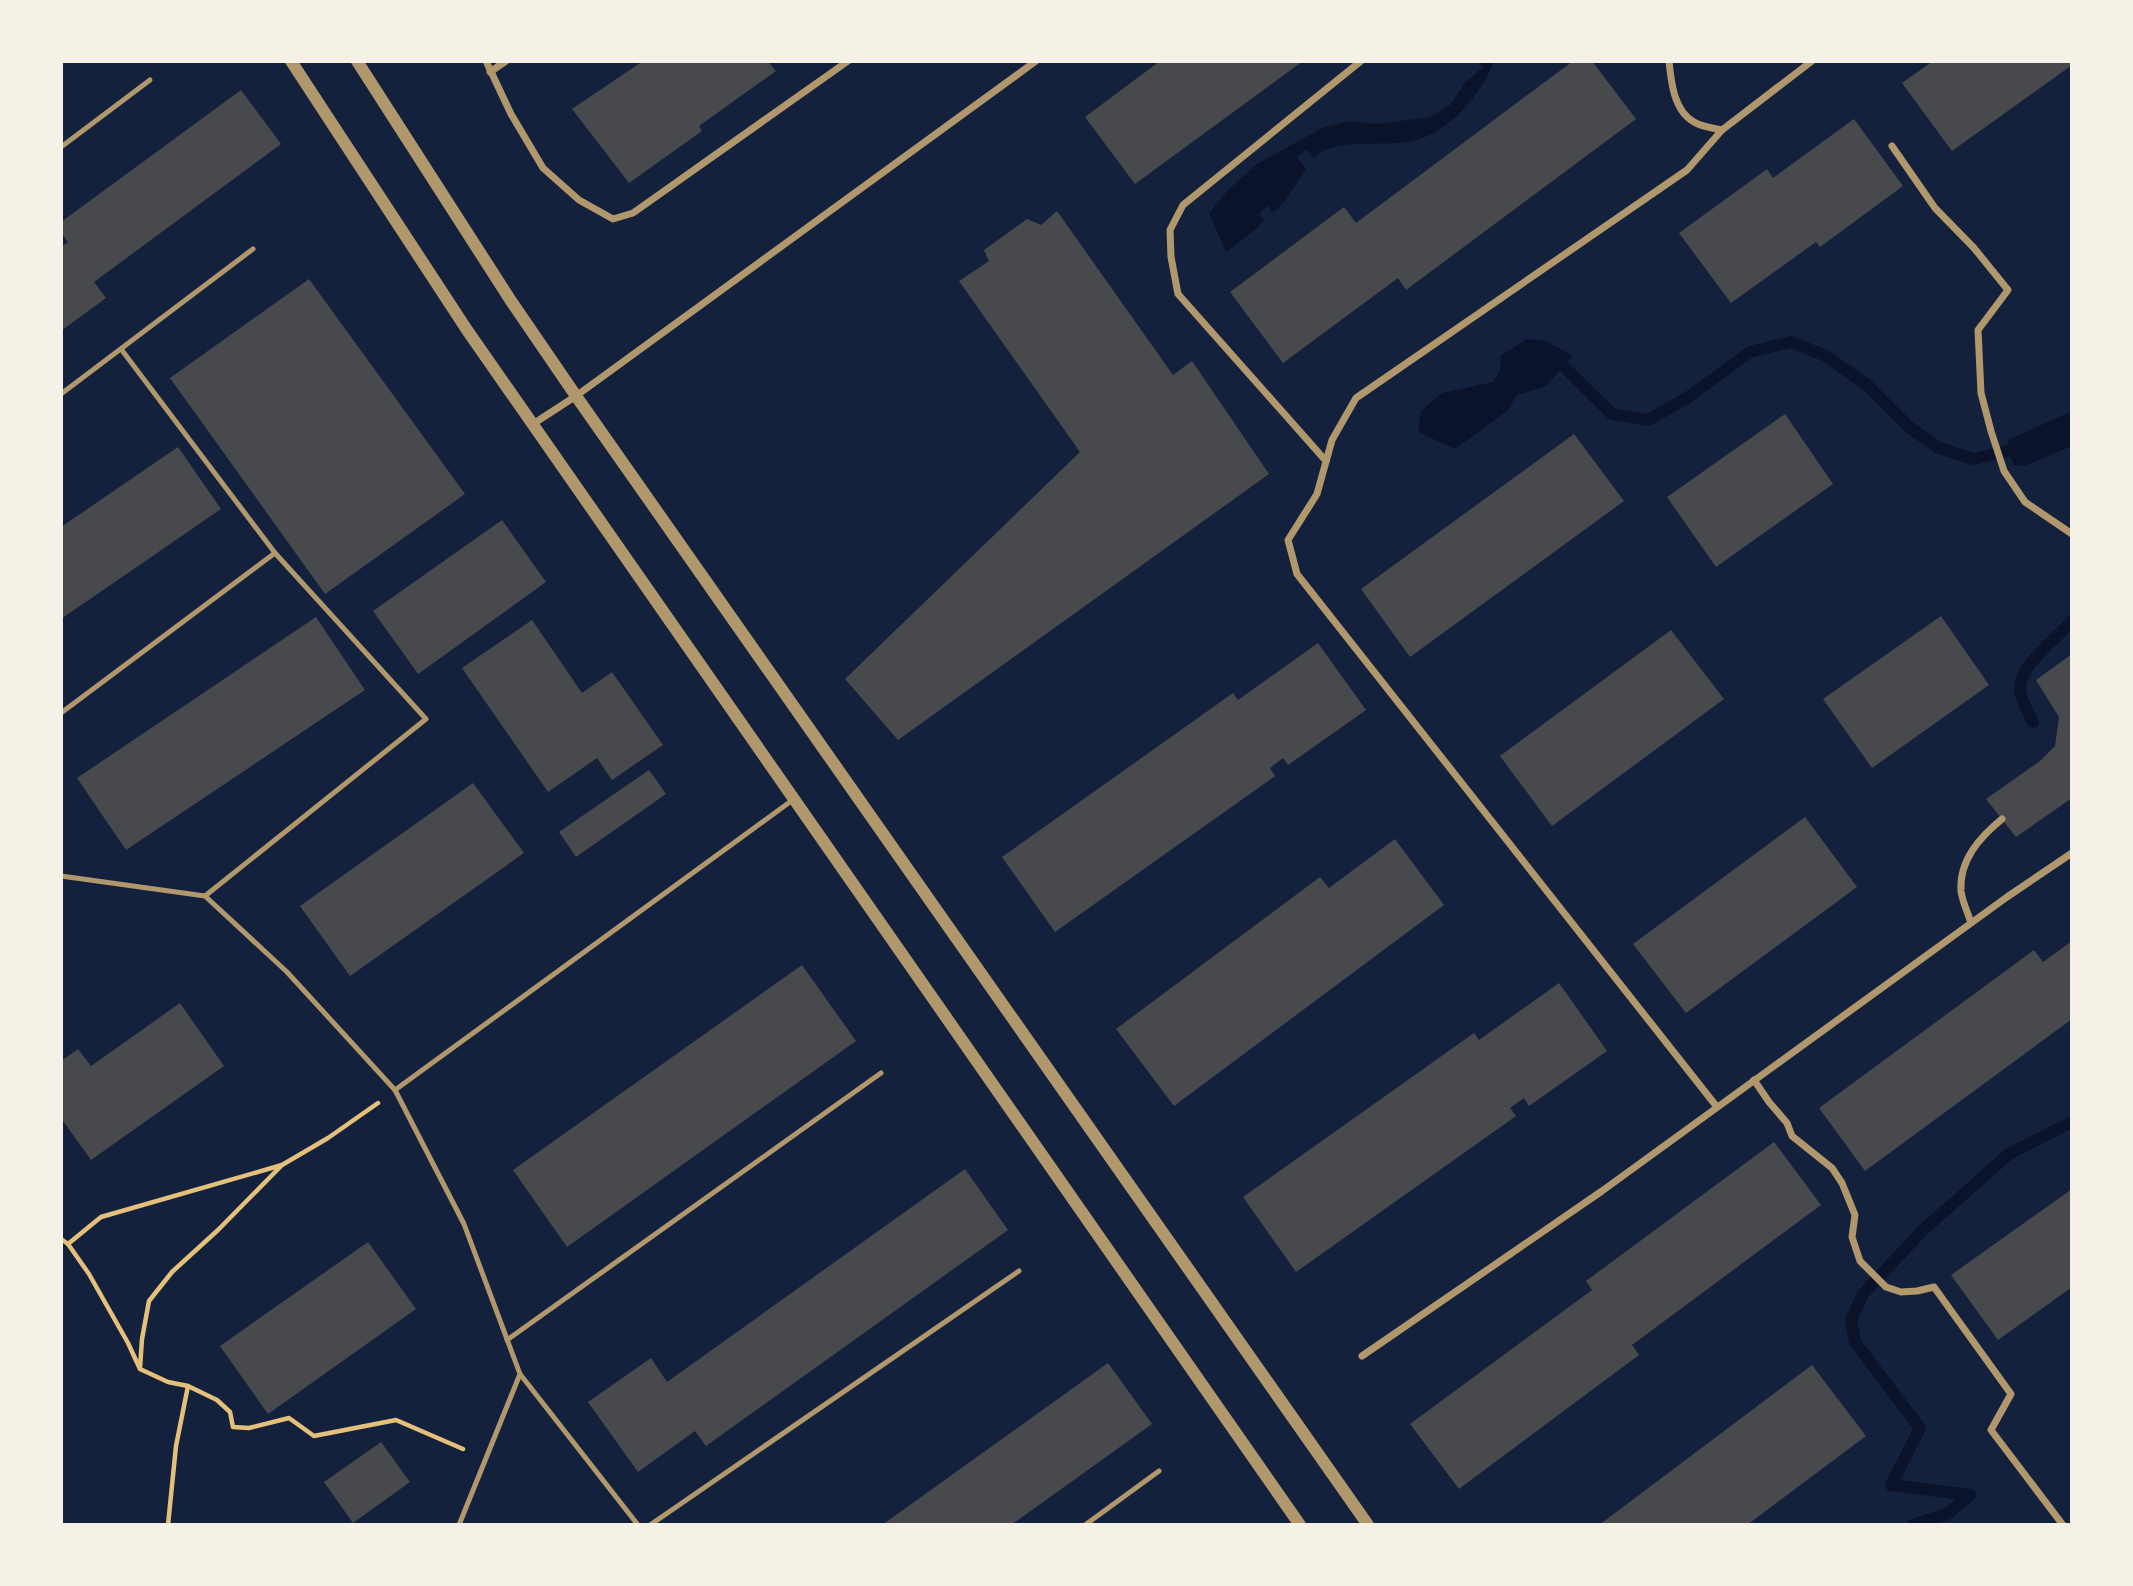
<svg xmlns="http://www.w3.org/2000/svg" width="2133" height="1586" viewBox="0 0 2133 1586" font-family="Lato,sans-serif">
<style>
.water{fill:#0b132b}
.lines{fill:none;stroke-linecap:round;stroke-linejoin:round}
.stream{stroke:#0b132b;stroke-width:12}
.building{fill:#48494c}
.path{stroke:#e5c07b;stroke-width:4.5}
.service{stroke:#b1986c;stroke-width:5}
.minor{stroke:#b1986c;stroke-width:7}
.tertiary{stroke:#b1986c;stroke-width:12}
</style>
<rect width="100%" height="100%" fill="#14213d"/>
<g class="water">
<path d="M1477 61H1494C1482 93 1451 130 1417 140 1389 149 1334 135 1314 158L1306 150 1297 157 1306 169 1285 201 1274 212 1267 206 1259 214 1265 220 1249 235 1226 252 1209 213 1229 189 1257 164 1324 127 1349 121 1376 124 1430 117 1450 105 1465 83 1483 67Z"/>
<polygon points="1527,339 1546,341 1573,356 1545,387 1517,395 1507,411 1455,449 1418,432 1421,411 1442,393 1493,382 1501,368 1500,356"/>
<polygon points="2072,411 2072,446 2024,466 2014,465 2008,451 2008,440"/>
</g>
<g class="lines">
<g class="stream">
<polyline points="1563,366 1612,414 1648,420 1687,398 1750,352 1791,342 1826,356 1867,385 1909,427 1939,448 1973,459 2008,451"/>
<path d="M2033 722C2028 712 2022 702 2020 691 2018 666 2056 639 2072 621"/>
<polyline points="1913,1525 1947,1514 1970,1495 1891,1485 1920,1428 1855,1342 1851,1320 1863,1294 1924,1229 2009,1154 2072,1122"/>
</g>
</g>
<g class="building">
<polygon points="639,61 772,61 769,63 776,71 699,126 702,131 629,183 572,109 640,63"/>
<polygon points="1160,61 1303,61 1135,184 1085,117"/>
<polygon points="1573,61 1592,61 1636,119 1406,290 1398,278 1283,363 1230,292 1344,207 1356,223"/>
<polygon points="1933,61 2072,61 2072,65 1952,151 1902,83"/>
<polygon points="241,90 281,144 94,282 106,298 61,331 61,247 68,242 61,233 61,222"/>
<polygon points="1854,119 1903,186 1820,247 1816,242 1731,303 1679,233 1767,169 1773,178"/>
<polygon points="1057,211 1173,375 1192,361 1269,474 898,740 845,679 1080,452 959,281 989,261 984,250 1027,219 1041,225"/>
<polygon points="309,279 465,494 325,594 170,378"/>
<polygon points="1785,414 1833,484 1716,567 1667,497"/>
<polygon points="1574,434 1624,501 1410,657 1361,589"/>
<polygon points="178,447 221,509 61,619 61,527"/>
<polygon points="502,520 546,582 418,674 373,611"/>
<polygon points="1941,616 1989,685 1872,768 1823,699"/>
<polygon points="316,617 365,690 126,850 77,778"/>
<polygon points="532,620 582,693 612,672 663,745 612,780 597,758 548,792 462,668"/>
<polygon points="1671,630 1724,699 1552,826 1500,756"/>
<polygon points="1318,643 1366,710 1288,765 1283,758 1270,768 1275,776 1055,932 1002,857 1233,693 1238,700"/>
<polygon points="2072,654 2072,798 2016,837 1986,799 2040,761 2055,746 2059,717 2036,680"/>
<polygon points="649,770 666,794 576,857 559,832"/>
<polygon points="473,783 524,853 350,976 300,906"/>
<polygon points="1805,817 1857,887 1686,1013 1633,944"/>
<polygon points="1395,839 1444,905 1174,1106 1116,1029 1320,877 1329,888"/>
<polygon points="2072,941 2072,1019 1865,1171 1819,1108 2034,950 2043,962"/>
<polygon points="802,965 856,1041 567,1247 513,1170"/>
<polygon points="1559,983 1607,1051 1529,1106 1524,1098 1510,1108 1516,1116 1296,1272 1243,1197 1474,1033 1479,1040"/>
<polygon points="180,1003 224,1066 91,1160 61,1118 61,1061 78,1049 91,1066"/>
<polygon points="1774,1142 1821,1205 1632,1345 1639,1355 1459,1489 1410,1424 1592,1290 1586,1281"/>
<polygon points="965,1169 1008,1230 706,1446 695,1431 638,1472 588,1402 651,1358 667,1382"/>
<polygon points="2072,1189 2072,1287 1998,1340 1951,1275"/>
<polygon points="368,1242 416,1309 268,1414 220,1346"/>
<polygon points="1108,1363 1152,1424 1011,1525 882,1525"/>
<polygon points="1812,1365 1866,1436 1747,1525 1599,1525"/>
<polygon points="381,1442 410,1482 353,1523 324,1482"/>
</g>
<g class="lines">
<g class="path">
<polyline points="61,1239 68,1244 89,1274 128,1343 140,1369 168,1382 188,1386 217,1400 230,1412 233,1427 249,1428 289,1418 314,1436 396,1420 463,1449"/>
<polyline points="68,1244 101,1217 282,1165 328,1138 378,1103"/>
<polyline points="140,1368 142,1339 149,1301 172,1272 218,1230 281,1166"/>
<polyline points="168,1525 176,1446 188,1386"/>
</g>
<g class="service">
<polyline points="61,147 150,80"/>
<polyline points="61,394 253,249"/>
<polyline points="61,713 275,553 121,349"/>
<polyline points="61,876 205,896 287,972 395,1090 464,1224 520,1374 638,1525"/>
<polyline points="205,896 426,719 275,553"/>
<polyline points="395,1090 794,799"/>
<polyline points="507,1340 881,1073"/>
<polyline points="459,1525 520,1374"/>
<polyline points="650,1525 1019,1271"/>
<polyline points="1085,1525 1159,1471"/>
</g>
<g class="minor">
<polyline points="486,61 511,114 543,168 579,200 613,219 633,213 848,61"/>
<path d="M1669 61C1671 82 1674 111 1694 122 1702 127 1713 128 1722 130"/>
<polyline points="490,72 506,61"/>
<polyline points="1892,146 1935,208 1974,248 2008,290 1978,330 1981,393 1991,431 2004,471 2025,502 2072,534"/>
<polyline points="533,424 576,396 1036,61"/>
<polyline points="1326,461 1178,294 1171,257 1170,230 1183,205 1361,61"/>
<path d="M1971 923C1968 913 1962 901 1961 891 1959 860 1980 837 2002 819"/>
<polyline points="1754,1080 1769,1102 1787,1123 1792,1136 1832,1168 1842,1183 1855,1215 1852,1237 1860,1261 1886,1287 1901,1292 1917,1291 1934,1287 2011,1394 1991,1430 2063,1525"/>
<polyline points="1717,1107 1297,574 1288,540 1317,494 1332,440 1356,398 1687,170 1722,130 1812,61"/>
<polyline points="1362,1356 1602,1191 2007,897 2072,853"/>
</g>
<g class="tertiary">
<polyline points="291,61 467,330 1300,1525"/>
<polyline points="357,61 511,301 576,396 1368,1525"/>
</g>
</g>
<rect width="2133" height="1586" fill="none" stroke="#f6f1e7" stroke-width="126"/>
</svg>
